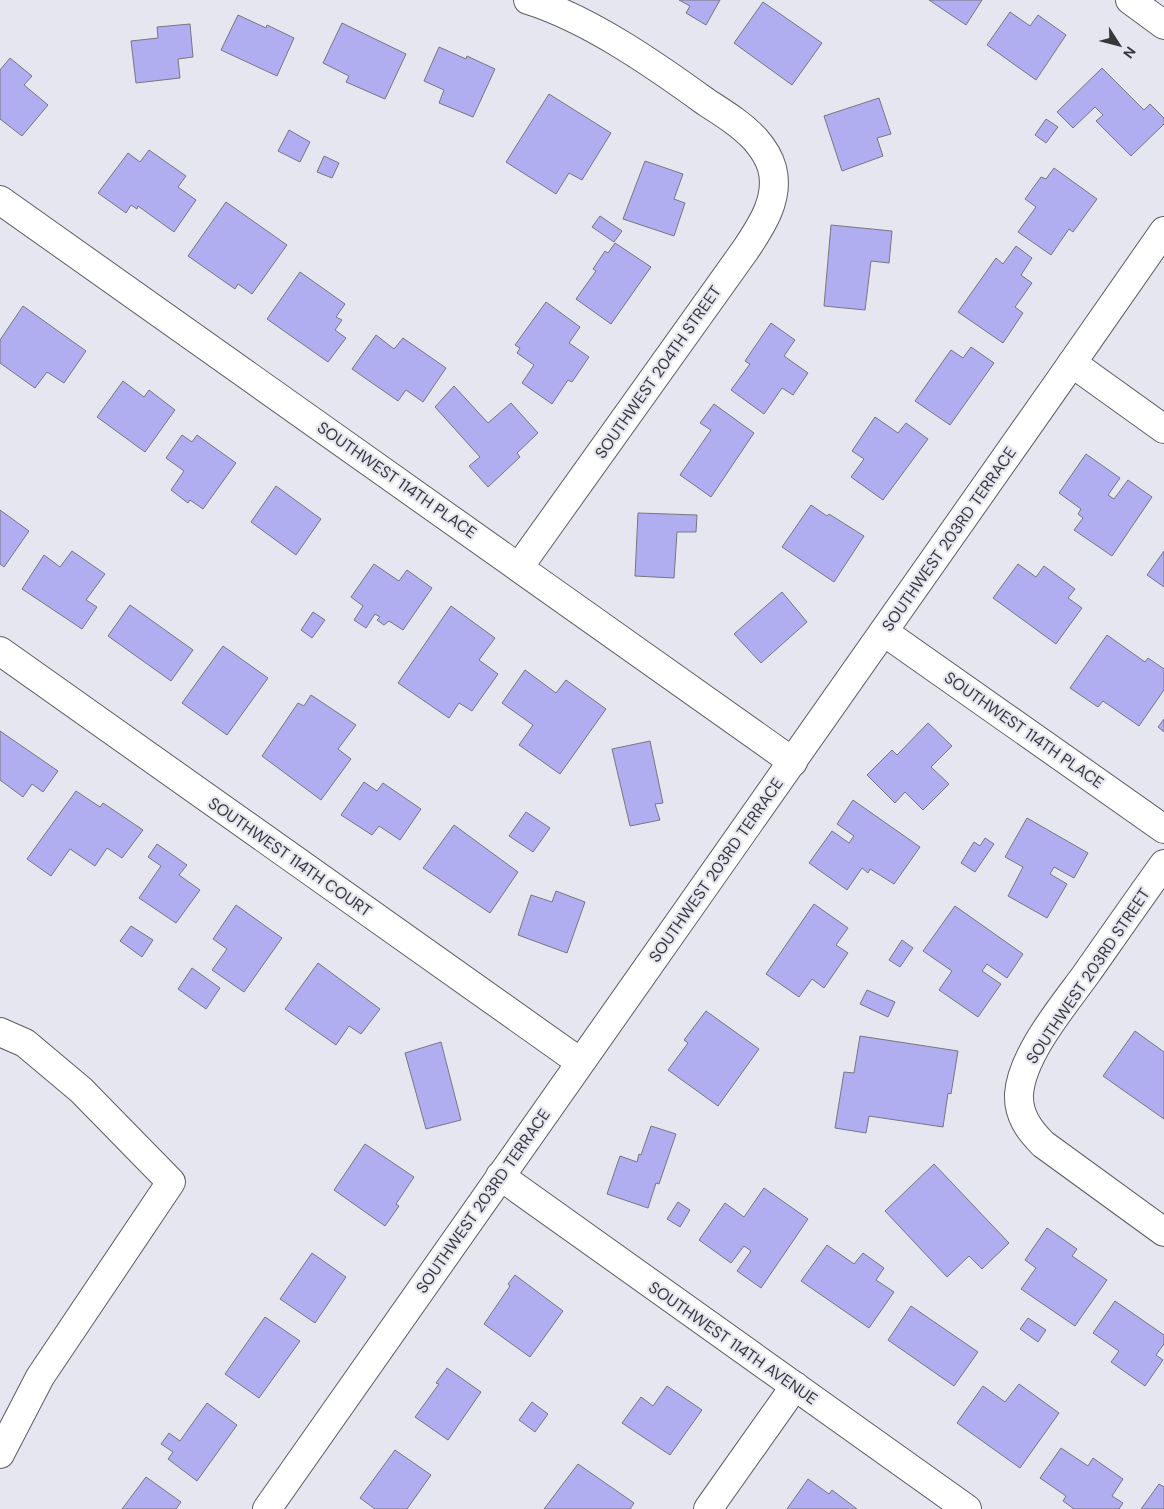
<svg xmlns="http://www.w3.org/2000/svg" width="1164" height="1509" viewBox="0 0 1164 1509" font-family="'DM Sans',sans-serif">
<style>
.building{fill:#b0adf0;stroke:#777780}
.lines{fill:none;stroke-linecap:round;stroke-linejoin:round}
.minor-casing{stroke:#5d5d65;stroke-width:30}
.minor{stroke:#fff;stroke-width:28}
.labels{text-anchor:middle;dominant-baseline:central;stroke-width:4.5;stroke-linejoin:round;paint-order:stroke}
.street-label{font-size:16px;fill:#37373a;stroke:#e5e6ef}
</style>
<rect width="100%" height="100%" fill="#e5e6ef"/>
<g class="building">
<polygon points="679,0 720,0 706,25 686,13 690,6"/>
<polygon points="929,0 982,0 966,25"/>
<polygon points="763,2 822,43 792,85 734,43"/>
<polygon points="1010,12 1030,26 1038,15 1066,35 1036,80 987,45"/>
<polygon points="238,15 266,28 267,25 294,38 277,76 221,50"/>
<polygon points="342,23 406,54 385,99 346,82 349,76 323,63"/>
<polygon points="190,24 193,57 178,59 180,78 136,83 131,41 158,38 157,27"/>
<polygon points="439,47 466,59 467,56 495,69 473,117 439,103 444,90 424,81"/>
<polygon points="10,58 32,76 24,85 48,105 22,136 0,119 0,70"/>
<polygon points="1102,68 1144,110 1150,104 1164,118 1164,124 1131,156 1096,121 1103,115 1095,107 1073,128 1057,112"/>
<polygon points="549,94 611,133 582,180 569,173 556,194 506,162"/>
<polygon points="879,98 891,134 877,138 883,156 842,171 824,116"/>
<polygon points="1046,119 1058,127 1046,143 1035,135"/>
<polygon points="289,130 310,142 300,162 278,151"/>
<polygon points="149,150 186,176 178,187 196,200 174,232 138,206 137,209 131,205 126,213 98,193 128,153 140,162"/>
<polygon points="324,156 339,163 332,178 317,172"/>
<polygon points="645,161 683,174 674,199 685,203 674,236 623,219"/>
<polygon points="1054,168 1097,199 1073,232 1069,229 1051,255 1018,232 1036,207 1025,199 1041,177 1046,179"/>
<polygon points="226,202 287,245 252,294 238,284 235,289 188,256"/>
<polygon points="600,216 622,231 614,242 592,227"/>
<polygon points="831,225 892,231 889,263 871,261 865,310 824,306"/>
<polygon points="615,243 651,267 611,324 576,299 596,271 593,269 605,251 608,253"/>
<polygon points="1016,246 1032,258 1021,275 1032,283 1015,307 1023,313 1003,343 958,312 996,258 1003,264"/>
<polygon points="300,272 345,304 336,317 342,320 335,330 346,338 328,362 267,319"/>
<polygon points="546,302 580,327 569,343 589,357 572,382 568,380 552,404 522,383 534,365 517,353 520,348 515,345"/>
<polygon points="23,306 86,351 64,383 47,372 35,388 0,363 0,340"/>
<polygon points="771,323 795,340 784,356 808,373 793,395 782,388 764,414 731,390 750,364 745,361"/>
<polygon points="376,335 394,349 403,338 446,368 423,402 406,390 398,401 352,369"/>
<polygon points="971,347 994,363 950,425 915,401 951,350 963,358"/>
<polygon points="123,381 144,397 149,390 175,410 145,452 97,417"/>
<polygon points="454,386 488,423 511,403 538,433 517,453 520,457 488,487 469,466 480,457 435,407"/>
<polygon points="714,404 754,433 711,497 680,475 711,430 700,423"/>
<polygon points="875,417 898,433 906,423 928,439 883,500 851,477 864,459 852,451"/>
<polygon points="182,435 192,442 197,435 236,463 203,509 190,500 188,503 171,490 184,471 166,458"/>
<polygon points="1086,454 1120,478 1108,495 1114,499 1128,480 1152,497 1112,556 1074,530 1083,518 1078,514 1081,509 1059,493"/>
<polygon points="276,486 321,519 296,555 251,522"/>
<polygon points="811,505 827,516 829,514 864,536 834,582 782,547"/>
<polygon points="0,510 29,531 4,567 0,564"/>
<polygon points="638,513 697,515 696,532 677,532 674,578 635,576"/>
<polygon points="72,551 105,574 86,600 97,607 82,629 22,589 44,555 60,567"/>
<polygon points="1164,551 1164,587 1147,575"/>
<polygon points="374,564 399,581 407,570 432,588 403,630 389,621 384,625 377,620 380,617 375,614 366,628 354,620 363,606 351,597"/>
<polygon points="1018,564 1036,577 1044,566 1075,589 1068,598 1082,608 1056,644 993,598"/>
<polygon points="782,592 807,622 761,663 734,634"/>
<polygon points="130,605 193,650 171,681 108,636"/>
<polygon points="451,606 495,638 479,660 498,674 472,711 459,703 449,718 398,683"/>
<polygon points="313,612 325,620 312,638 301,630"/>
<polygon points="1107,635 1145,662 1148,658 1164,669 1164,690 1139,726 1103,701 1098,707 1070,688"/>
<polygon points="223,646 268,678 227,735 182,703"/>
<polygon points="525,670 556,693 566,680 606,709 560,774 519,745 533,725 502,703"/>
<polygon points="311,695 356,725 338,749 351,759 321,800 262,756 298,703 304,706"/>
<polygon points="1164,719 1164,732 1158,727"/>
<polygon points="928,723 952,746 931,767 949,784 923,810 905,792 895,803 867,775 892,750 897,755"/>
<polygon points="0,731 58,771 43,792 32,784 23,797 0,780"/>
<polygon points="650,741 663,803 655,804 660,820 630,826 612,749"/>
<polygon points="364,782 377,791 383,783 421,809 400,840 379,826 372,835 341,815"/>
<polygon points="76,791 100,807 103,803 143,830 122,858 107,848 95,866 70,849 51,876 27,859"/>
<polygon points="853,800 920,847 894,884 870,869 868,873 862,868 847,890 809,863 832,831 849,843 854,836 837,824"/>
<polygon points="526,812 550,828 533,852 509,836"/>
<polygon points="1027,818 1088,853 1074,878 1054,867 1050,874 1067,884 1047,918 1008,896 1023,867 1005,857"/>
<polygon points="454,825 518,872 490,913 423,868"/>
<polygon points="985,838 994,844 975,872 961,863 974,842 980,846"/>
<polygon points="157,844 187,865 179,875 200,890 176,923 139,898 161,866 148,857"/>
<polygon points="556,891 585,902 567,953 518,935 531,895 552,902"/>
<polygon points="814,904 848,928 836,945 848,953 824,988 812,979 799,997 766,974"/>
<polygon points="236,905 282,938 244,992 212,970 227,949 213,939"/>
<polygon points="955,906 1023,954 1007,978 987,964 982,971 1001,984 978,1017 939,990 952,971 923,951"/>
<polygon points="131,926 153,940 142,957 120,941"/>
<polygon points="902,940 913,948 900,967 889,960"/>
<polygon points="318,963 380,1009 361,1034 349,1026 336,1045 285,1009"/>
<polygon points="192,968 220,988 206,1009 178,989"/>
<polygon points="867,990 895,1002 888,1017 860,1004"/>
<polygon points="706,1011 759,1049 718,1106 668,1070 688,1043 684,1040"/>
<polygon points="1135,1031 1164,1052 1164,1119 1103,1076"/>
<polygon points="860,1036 958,1051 951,1094 948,1093 943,1127 869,1116 866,1133 835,1128 844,1072 854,1073"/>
<polygon points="441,1042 461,1120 426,1129 405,1053"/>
<polygon points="651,1126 676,1134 659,1184 656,1183 648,1208 607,1194 620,1156 637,1162 639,1154 641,1155"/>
<polygon points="365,1144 414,1177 396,1204 399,1206 385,1226 334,1190"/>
<polygon points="934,1164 1009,1243 982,1269 969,1256 947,1277 885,1211"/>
<polygon points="764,1188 808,1219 761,1288 737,1271 751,1251 744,1246 731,1263 699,1240 725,1203 744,1217"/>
<polygon points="678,1202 690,1210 680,1227 667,1219"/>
<polygon points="1047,1228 1077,1249 1072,1256 1107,1280 1075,1326 1021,1289 1036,1268 1025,1260"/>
<polygon points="827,1245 854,1264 863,1253 884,1268 876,1280 894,1292 869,1328 801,1281"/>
<polygon points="312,1253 346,1277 315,1323 280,1299"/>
<polygon points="515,1275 563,1311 530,1357 484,1324 510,1286 508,1284"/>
<polygon points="1115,1301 1164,1335 1164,1344 1156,1355 1163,1360 1145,1386 1111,1362 1119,1351 1093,1333"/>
<polygon points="911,1306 978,1352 954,1386 888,1340"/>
<polygon points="265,1317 300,1341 259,1398 225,1374"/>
<polygon points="1028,1318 1046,1330 1038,1342 1020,1329"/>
<polygon points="447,1368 481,1392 448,1440 415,1417 439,1384 436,1383"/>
<polygon points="1019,1384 1059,1413 1020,1468 957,1423 983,1386 1005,1402"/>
<polygon points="667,1386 702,1410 670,1455 622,1423 641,1397 653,1406"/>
<polygon points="532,1402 548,1414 535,1432 519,1420"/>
<polygon points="207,1403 237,1425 197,1481 168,1459 173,1452 161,1444 169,1433 180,1441"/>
<polygon points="1061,1448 1088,1466 1093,1458 1123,1479 1112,1496 1123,1503 1119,1509 1074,1509 1063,1501 1066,1496 1040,1478"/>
<polygon points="395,1450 431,1475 407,1509 375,1509 360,1498"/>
<polygon points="578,1464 634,1503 630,1509 544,1509"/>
<polygon points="146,1477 181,1502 176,1509 122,1509"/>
<polygon points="808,1479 829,1494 832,1490 857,1509 787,1509"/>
<polygon points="1159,1484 1164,1487 1164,1509 1141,1509"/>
</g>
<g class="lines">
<defs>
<g id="minor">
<polyline points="1130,0 1164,25"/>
<polyline points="0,200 793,762"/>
<polyline points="1072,363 1164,429"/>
<path d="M519 567 746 249C762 225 780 198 772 168 769 157 762 147 755 139 741 124 723 113 706 102 655 65 589 19 528 0"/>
<polyline points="884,632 1164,829"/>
<polyline points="0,651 580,1062"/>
<path d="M1164 864C1138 900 1113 936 1087 973 1064 1005 1022 1054 1019 1094 1018 1115 1029 1130 1043 1144L1164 1232"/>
<polyline points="0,1032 25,1043 81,1090 171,1182 40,1377 0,1454"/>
<polyline points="500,1176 967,1509"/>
<path d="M267 1509C566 1082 867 658 1164 231"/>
<polyline points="708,1509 795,1386"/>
</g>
</defs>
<use href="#minor" class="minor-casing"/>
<use href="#minor" class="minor"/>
</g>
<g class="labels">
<g class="street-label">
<text transform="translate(658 372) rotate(-55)">SOUTHWEST 204TH STREET</text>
<text transform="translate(397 480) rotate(35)">SOUTHWEST 114TH PLACE</text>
<text transform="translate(949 539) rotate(-55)">SOUTHWEST 203RD TERRACE</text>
<text transform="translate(1024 730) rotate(35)">SOUTHWEST 114TH PLACE</text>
<text transform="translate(290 857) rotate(35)">SOUTHWEST 114TH COURT</text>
<text transform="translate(716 870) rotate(-55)">SOUTHWEST 203RD TERRACE</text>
<text transform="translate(1088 976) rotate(-56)">SOUTHWEST 203RD STREET</text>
<text transform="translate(483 1201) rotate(-55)">SOUTHWEST 203RD TERRACE</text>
<text transform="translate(733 1343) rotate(35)">SOUTHWEST 114TH AVENUE</text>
</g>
</g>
<g transform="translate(1119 45) rotate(126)" stroke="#e5e6ef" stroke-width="4" paint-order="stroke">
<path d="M0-4L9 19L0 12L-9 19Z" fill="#37373a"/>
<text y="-8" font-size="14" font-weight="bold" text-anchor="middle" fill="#37373a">N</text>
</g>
</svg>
